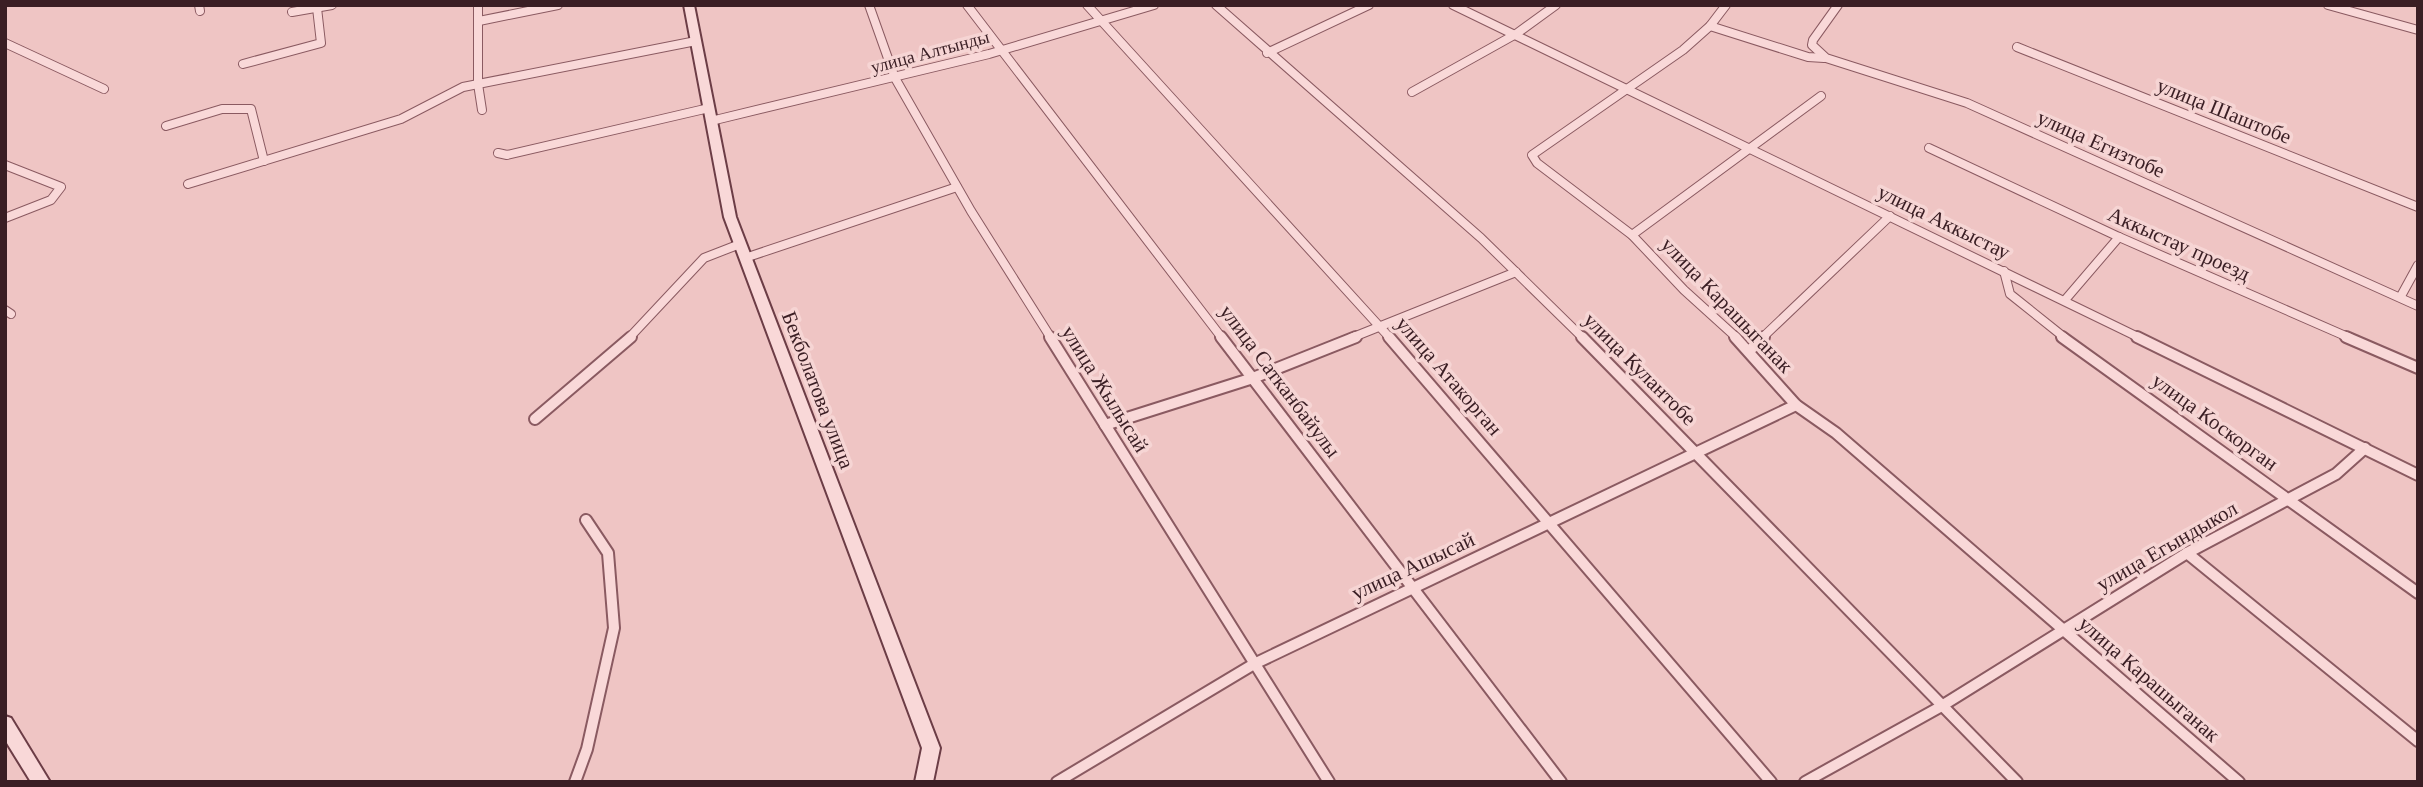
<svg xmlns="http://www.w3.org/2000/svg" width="2423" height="787" viewBox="0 0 2423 787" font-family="Georgia,serif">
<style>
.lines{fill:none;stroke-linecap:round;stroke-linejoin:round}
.street-far1-casing{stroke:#8a5a61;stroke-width:10}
.street-casing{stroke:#8a5a61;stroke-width:14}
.secondary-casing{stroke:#6c3d46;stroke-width:4}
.street-far1{stroke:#f9d8d8;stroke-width:8}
.street{stroke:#f9d8d8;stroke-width:10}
.secondary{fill:#f9d8d8;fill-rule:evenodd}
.labels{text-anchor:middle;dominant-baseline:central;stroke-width:7;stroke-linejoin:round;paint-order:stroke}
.far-street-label{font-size:18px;fill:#3a1e24;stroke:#f6d5d4}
.street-label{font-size:21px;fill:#3a1e24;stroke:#f6d5d4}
</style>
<rect width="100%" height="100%" fill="#efc5c4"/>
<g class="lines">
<defs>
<g id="street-far1">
<polyline points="199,5 200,11"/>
<polyline points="478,5 478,84 482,110"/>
<polyline points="869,5 895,78 971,211 1051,338"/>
<polyline points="967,5 1222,338"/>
<polyline points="1087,5 1390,338"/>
<polyline points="1216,5 1481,238 1583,338"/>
<polyline points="1453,5 2140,338"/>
<polyline points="1726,5 1710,26 1683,50 1532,155 1537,163 1632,235 1684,290 1737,338"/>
<polyline points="1838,5 1813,40 1812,45 1826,58 1967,103 2418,306"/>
<polyline points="2328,5 2418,30"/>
<polyline points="292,12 332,5"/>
<polyline points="479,21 558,5"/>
<polyline points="1710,26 1808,57 1824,58"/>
<polyline points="5,43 104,89"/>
<polyline points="2017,47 2418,207"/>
<polyline points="1267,53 1369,5"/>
<polyline points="243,64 321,43 317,8"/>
<polyline points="1412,92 1516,34 1556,5"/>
<polyline points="711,121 989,54 1154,5"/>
<polyline points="166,126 222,109 251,109 264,161"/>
<polyline points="1929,148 2119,237 2350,338"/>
<polyline points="498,153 507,155 709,108"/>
<polyline points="5,165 61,187 51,200 5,218"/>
<polyline points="188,184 401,119 463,87 696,41"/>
<polyline points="1632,235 1821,96"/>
<polyline points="745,258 957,187"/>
<polyline points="2004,271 2010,294 2065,338"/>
<polyline points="2401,296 2418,265"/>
<polyline points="2065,300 2119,237"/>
<polyline points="5,310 11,314"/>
<polyline points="629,338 704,258 740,244"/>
<polyline points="1351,338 1516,272"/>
<polyline points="1762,338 1890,216"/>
</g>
<g id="street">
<polyline points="1050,337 1329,782"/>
<polyline points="1221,337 1561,782"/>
<polyline points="1389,337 1771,782"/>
<polyline points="1582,337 2017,782"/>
<polyline points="1735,337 1796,405 1836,433 2239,782"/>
<polyline points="2062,337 2418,593"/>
<polyline points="2137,337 2418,475"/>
<polyline points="2346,337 2418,368"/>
<polyline points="1750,350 1764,337"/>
<polyline points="535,419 631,337"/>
<polyline points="1105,425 1253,378 1356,337"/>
<polyline points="2187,553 2418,741"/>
<polyline points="575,782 587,749 614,628 608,553 586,520"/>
<polyline points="1057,782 1254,664 1796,405"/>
<polyline points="1805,782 1940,707 2187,553 2336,474 2365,448"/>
</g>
<g id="secondary">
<polygon points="684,5 694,5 736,217 940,748 933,782 915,782 922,748 724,217"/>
<polygon points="5,716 11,718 50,782 31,782 5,740"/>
</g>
</defs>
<use href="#street-far1" class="street-far1-casing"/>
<use href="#street" class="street-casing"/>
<use href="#secondary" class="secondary-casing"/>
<use href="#street-far1" class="street-far1"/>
<use href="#street" class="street"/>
<use href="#secondary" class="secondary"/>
</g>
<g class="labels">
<g class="far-street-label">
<text transform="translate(930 52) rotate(-15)">улица Алтынды</text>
</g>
<g class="street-label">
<text transform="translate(2224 111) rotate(22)">улица Шаштобе</text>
<text transform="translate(2101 144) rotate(24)">улица Егизтобе</text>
<text transform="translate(1944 222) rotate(26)">улица Аккыстау</text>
<text transform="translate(2179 244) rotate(24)">Аккыстау проезд</text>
<text transform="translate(1727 305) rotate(46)">улица Карашыганак</text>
<text transform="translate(1640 369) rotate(45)">улица Кулантобе</text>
<text transform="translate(1449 376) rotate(49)">улица Атакорган</text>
<text transform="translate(1280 381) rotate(53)">улица Сатканбайулы</text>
<text transform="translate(1105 389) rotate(58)">улица Жылысай</text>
<text transform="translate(818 390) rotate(69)">Бекболатова улица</text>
<text transform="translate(2215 422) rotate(36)">улица Коскорган</text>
<text transform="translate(2167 546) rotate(-30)">улица Егындыкол</text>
<text transform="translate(1413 566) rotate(-25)">улица Ашысай</text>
<text transform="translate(2149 679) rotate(41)">улица Карашыганак</text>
</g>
</g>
<rect width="2423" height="787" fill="none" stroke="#3a1e24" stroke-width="14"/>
</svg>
